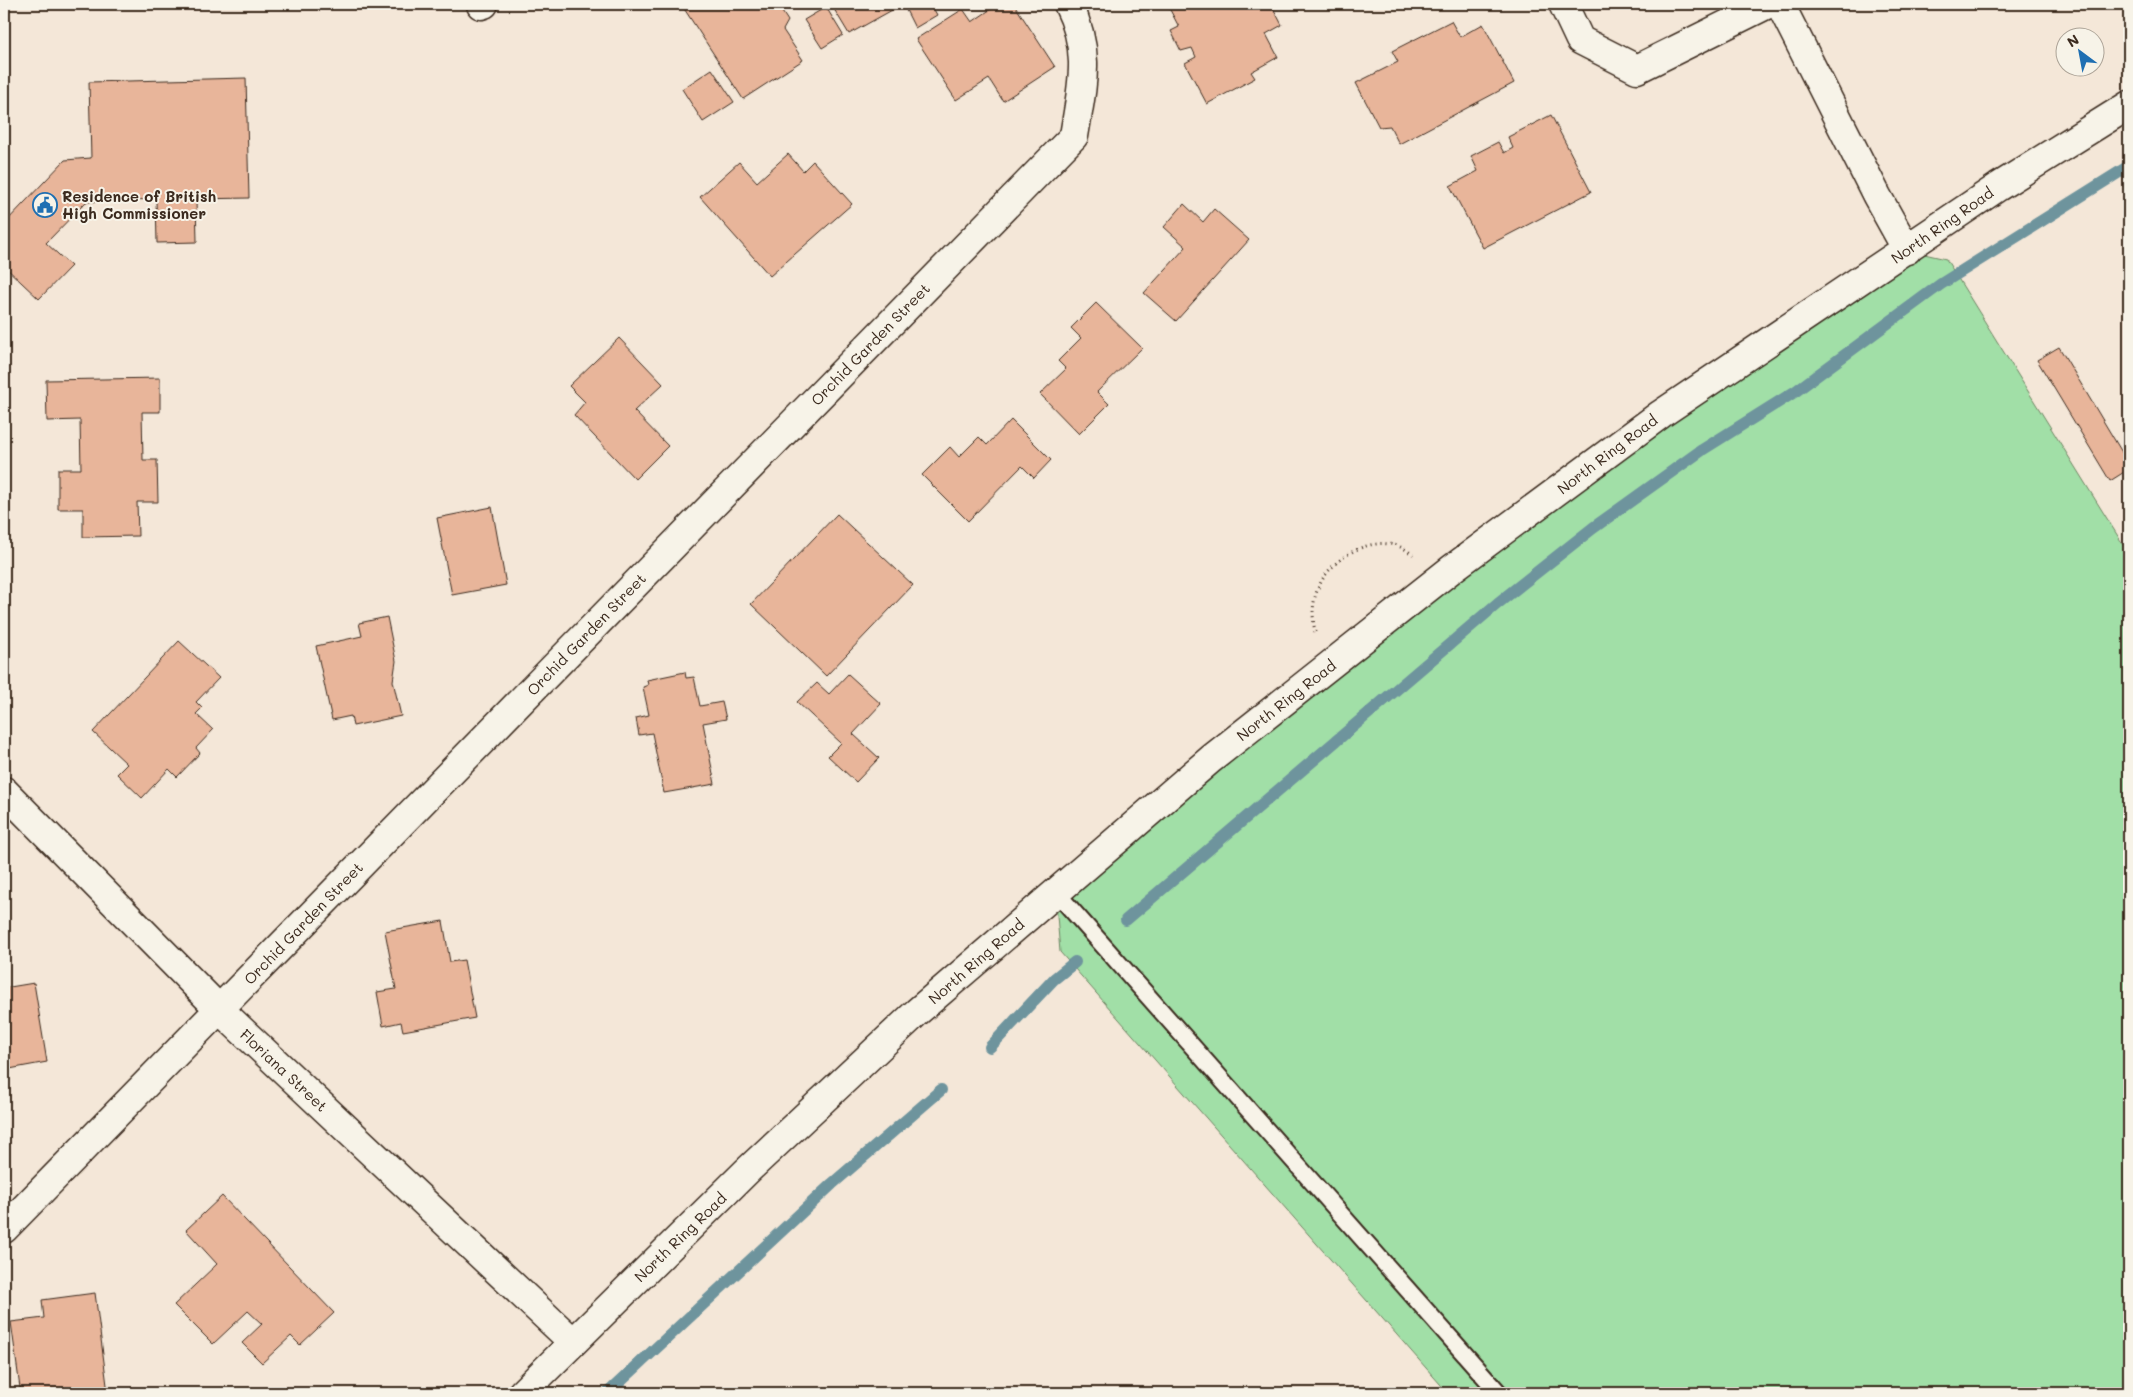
<svg xmlns="http://www.w3.org/2000/svg" width="2133" height="1397" viewBox="0 0 2133 1397" font-family="Mali,sans-serif">
<style>
.green{fill:#a1dfa7;stroke:#6e8462}
.lines{fill:none;stroke-linecap:round;stroke-linejoin:round}
.stream{stroke:#6e949d;stroke-width:12}
.building{fill:#e8b59a;stroke:#3b2a1e}
.lane-casing{stroke:#3b2a1e;stroke-width:20}
.street-casing{stroke:#3b2a1e;stroke-width:31}
.secondary-casing{stroke:#3b2a1e;stroke-width:31}
.path{stroke:#3b2a1e;stroke-width:3;stroke-dasharray:1 4;stroke-linecap:butt}
.lane{stroke:#f7f3e8;stroke-width:16}
.street{stroke:#f7f3e8;stroke-width:28}
.secondary{stroke:#f7f3e8;stroke-width:28}
.labels{text-anchor:middle;dominant-baseline:central;stroke-width:4;stroke-linejoin:round;paint-order:stroke}
.poi-label{font-size:15px;font-weight:bold;fill:#3b2a1e;stroke:#f7f3e8;text-anchor:start}
.street-label{font-size:15px;fill:#3b2a1e;stroke:#f7f3e8}
</style>
<rect width="100%" height="100%" fill="#f4e7d8"/>
<filter id="ink" filterUnits="userSpaceOnUse"><feTurbulence type="fractalNoise" baseFrequency=".02" numOctaves="2"/><feDisplacementMap in="SourceGraphic" scale="10" xChannelSelector="R" yChannelSelector="G"/><feConvolveMatrix kernelMatrix="1 2 1 2 8 2 1 2 1" color-interpolation-filters="sRGB"/></filter>
<g filter="url(#ink)">
<polygon class="green" points="1907,250 1946,259 2129,554 2129,1393 1448,1393 1060,952 1055,891 1211,759"/>
<g class="lines">
<g class="stream">
<polyline points="1126,920 1498,603 1593,528 1702,450 1796,391 1941,284 2129,166"/>
<polyline points="990,1047 1054,979 1075,962"/>
<polyline points="608,1393 832,1184 941,1090"/>
</g>
</g>
<g class="building">
<polygon points="681,4 777,4 788,21 783,30 803,60 743,99"/>
<polygon points="831,4 903,4 849,34"/>
<polygon points="916,4 931,4 937,15 915,28 906,10"/>
<polygon points="991,4 1014,4 1055,67 1003,101 989,79 956,100 916,39 963,9 972,22 994,7"/>
<polygon points="1167,4 1271,4 1282,25 1266,34 1278,57 1251,72 1255,78 1207,104 1185,63 1196,57 1192,48 1181,51 1171,31 1179,27"/>
<polygon points="826,7 843,35 822,48 804,20"/>
<polygon points="1451,21 1460,37 1483,24 1514,83 1399,144 1390,126 1379,127 1356,83 1398,62 1392,51"/>
<polygon points="712,69 734,102 703,122 682,89"/>
<polygon points="246,78 249,198 196,199 197,242 157,243 156,199 86,202 46,243 71,266 39,299 4,266 4,224 65,160 91,158 89,82"/>
<polygon points="1551,115 1591,192 1483,248 1450,186 1478,171 1471,156 1498,142 1504,153 1513,148 1508,137"/>
<polygon points="788,154 803,171 813,161 852,204 770,276 700,197 739,162 757,182"/>
<polygon points="1184,204 1203,222 1214,209 1249,240 1176,321 1144,293 1186,247 1164,227"/>
<polygon points="1096,303 1142,348 1097,392 1109,404 1079,434 1040,394 1066,369 1058,361 1081,338 1071,328"/>
<polygon points="619,338 663,384 634,411 668,446 635,479 574,415 585,402 569,386"/>
<polygon points="2059,347 2129,464 2129,469 2110,481 2037,360"/>
<polygon points="160,378 160,412 142,412 143,460 157,460 158,502 137,502 138,536 83,537 83,509 58,509 58,469 81,469 80,420 47,421 46,380"/>
<polygon points="1011,420 1051,460 1034,478 1022,466 968,521 922,475 950,447 959,457 979,437 987,445"/>
<polygon points="492,507 506,585 452,595 437,518"/>
<polygon points="837,514 913,585 826,676 751,604"/>
<polygon points="387,617 396,661 393,681 401,716 353,726 351,716 332,720 316,646 362,636 359,623"/>
<polygon points="179,641 219,678 196,702 202,708 196,714 213,730 196,748 200,753 177,777 169,769 142,798 117,774 127,764 93,732"/>
<polygon points="685,672 686,678 694,677 700,706 722,702 726,719 703,723 715,784 664,793 652,733 639,735 636,718 649,715 643,687 648,685 647,680"/>
<polygon points="848,674 881,704 853,734 879,758 856,782 828,756 841,743 797,702 817,683 829,694"/>
<polygon points="443,921 450,962 464,960 475,1018 403,1031 401,1022 383,1026 377,992 396,989 385,931"/>
<polygon points="34,983 47,1062 4,1070 4,988"/>
<polygon points="222,1196 334,1313 300,1345 291,1336 262,1363 242,1343 262,1324 248,1311 213,1344 174,1305 217,1264 186,1230"/>
<polygon points="95,1293 108,1393 33,1393 20,1388 11,1322 44,1318 42,1300"/>
</g>
<g class="lines">
<defs>
<polyline id="lane" points="1055,891 1499,1393"/>
<g id="street">
<polyline points="1563,4 1580,40 1637,69 1768,4"/>
<polyline points="1780,4 1877,196 1907,250"/>
<polyline points="481,5 484,4"/>
<polyline points="4,791 219,1009 573,1342"/>
<path d="M4 1229 1074 136C1082 86 1092 52 1068 4"/>
</g>
<polyline id="secondary" points="522,1393 748,1170 917,1012 1211,759 1453,568 1661,414 1998,187 2129,105"/>
</defs>
<use href="#lane" class="lane-casing"/>
<use href="#street" class="street-casing"/>
<use href="#secondary" class="secondary-casing"/>
<path class="path" d="M1315 632C1312 616 1312 601 1319 586 1334 553 1383 528 1413 555"/>
<use href="#lane" class="lane"/>
<use href="#street" class="street"/>
<use href="#secondary" class="secondary"/>
</g>
</g>
<defs>
<symbol id="civic-ring" viewBox="-11 -11 22 22"><circle r="9.5" fill="#f7f3e8" stroke="#1f6fb2" stroke-width="1.5"/><path d="M-.6-6.5H3V-4.5H.6V-3L4-1V1h2V6H-6V1h2V-1L-.6-3ZM-1.2 2.5V6h2.4V2.5Z" fill="#1f6fb2"/></symbol>
</defs>
<g fill-rule="evenodd">
<use href="#civic-ring" x="31" y="191" width="28" height="28"/>
</g>
<g class="labels">
<g class="poi-label">
<text x="62" y="196">Residence of British<tspan x="62" dy="17">High Commissioner</tspan></text>
</g>
<g class="street-label">
<text transform="translate(1942 225) rotate(-35)">North Ring Road</text>
<text transform="translate(870 344) rotate(-46)">Orchid Garden Street</text>
<text transform="translate(1607 454) rotate(-37)">North Ring Road</text>
<text transform="translate(586 634) rotate(-46)">Orchid Garden Street</text>
<text transform="translate(1286 700) rotate(-38)">North Ring Road</text>
<text transform="translate(303 923) rotate(-46)">Orchid Garden Street</text>
<text transform="translate(976 961) rotate(-41)">North Ring Road</text>
<text transform="translate(284 1070) rotate(43)">Floriana Street</text>
<text transform="translate(680 1237) rotate(-44)">North Ring Road</text>
</g>
</g>
<rect width="2133" height="1397" fill="none" stroke="#f7f3e8" stroke-width="20"/>
<rect x="10" y="10" width="2113" height="1377" fill="none" stroke="#3b2a1e" stroke-width="2" filter="url(#ink)"/>
<g transform="translate(2080 52) rotate(328)"><circle r="24" fill="#f7f3e8" stroke="#aca397"/>
<path d="M0-4L9 19L0 12L-9 19Z" fill="#1f6fb2"/>
<text y="-8" font-size="14" font-weight="bold" text-anchor="middle" fill="#3b2a1e">N</text>
</g>
</svg>
